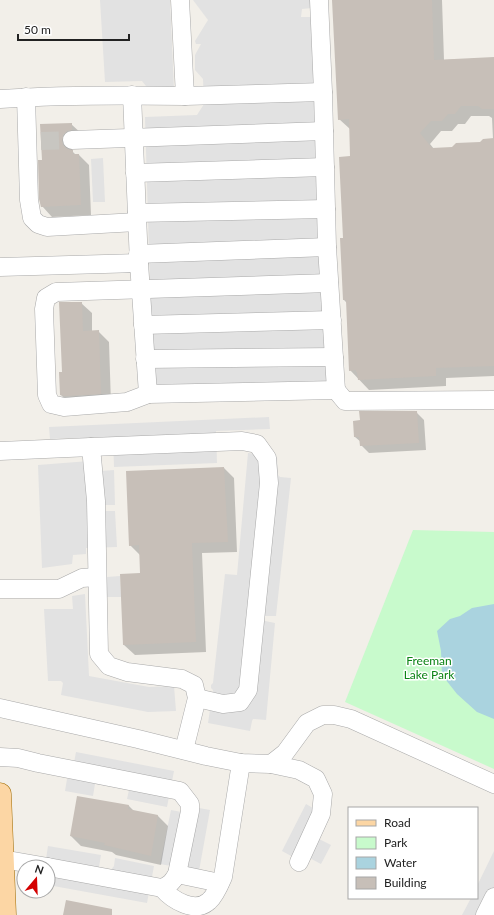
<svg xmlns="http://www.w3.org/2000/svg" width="494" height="915" viewBox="0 0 494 915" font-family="Lato,sans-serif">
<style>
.park{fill:#c8facc}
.parking{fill:#e2e2e2}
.water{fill:#aad3df}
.shadow{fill:#0003;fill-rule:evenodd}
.building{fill:#c7bfb8}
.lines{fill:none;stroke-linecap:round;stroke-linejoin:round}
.minor-tunnel{stroke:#c8c6c1;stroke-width:18;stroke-dasharray:18 9;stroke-linecap:butt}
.minor-casing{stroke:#a9a9a9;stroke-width:19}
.major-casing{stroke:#a06b00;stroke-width:23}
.minor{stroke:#fff;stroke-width:18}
.major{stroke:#fcd6a4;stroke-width:22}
.labels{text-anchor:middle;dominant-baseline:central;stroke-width:3;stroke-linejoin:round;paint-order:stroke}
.park-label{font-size:12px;fill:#0c8416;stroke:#fff}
</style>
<rect width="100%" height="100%" fill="#f2efe9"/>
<polygon class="park" points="413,530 494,532 494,769 345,702"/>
<g class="parking">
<polygon points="100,0 170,0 174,90 150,91 142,81 105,82"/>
<polygon points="193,0 311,0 312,8 302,9 301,17 313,17 327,383 153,386 145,117 197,115 204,104 203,79 195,70 195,55 201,44 196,44 195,41 208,20"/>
<polygon points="103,158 105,202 93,202 91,159"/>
<polygon points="269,417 270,429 216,431 217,463 114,467 113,437 50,439 49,427"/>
<polygon points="248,453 277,457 278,475 280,477 291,478 276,616 264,616 263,620 265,621 275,623 266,720 253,719 252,721 250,731 208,723 213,690 211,688 211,685 213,683 225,574 237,575"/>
<polygon points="102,460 100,469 101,471 114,470 115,505 105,505 103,511 115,511 117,547 86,548 86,554 73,555 72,564 42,568 38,465"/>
<polygon points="120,576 121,597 107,597 107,577"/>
<polygon points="85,594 89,676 149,687 174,686 176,711 148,712 61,695 63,683 61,681 48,681 44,609 73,609 72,596"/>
<polygon points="76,752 174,771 167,807 127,799 129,790 95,784 93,796 65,791 67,779 71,779"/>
<polygon points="306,804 318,811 307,833 331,845 321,864 296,851 293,857 282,851"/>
<polygon points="199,808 210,810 199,871 160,864 171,810 197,815"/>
<polygon points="48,846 101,855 99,867 111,870 114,866 115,858 154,866 147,903 48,885 48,880 52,860 46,859"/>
<polygon points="494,851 494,915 462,915 471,898 477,898 477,886"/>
</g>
<polygon class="water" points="494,604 494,719 477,712 457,694 442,675 441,651 437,631 450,619 460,616 472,608"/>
<g class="shadow">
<path d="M334 0H442L444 60 494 58V376L446 378V386L369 390 350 370 347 303 344 300V239L351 157 350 129 339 119ZM471 116H489L492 118 493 139 480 143 453 148 434 149 430 144 441 131H452L458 124H465Z"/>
<polygon points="71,124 82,134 73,145 72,151 76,155 79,155 89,165 91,215 52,217 42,206 43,161"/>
<polygon points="81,303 92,313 92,332 98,331 109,342 111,404 71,405 61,395 63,373"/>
<polygon points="416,412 424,420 426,450 369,453 361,445 361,442 355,437 361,421"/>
<polygon points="224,468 234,478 237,552 202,553 206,652 135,655 124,645 141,574 140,555 130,545"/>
<polygon points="78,797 129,806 134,811 158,816 168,826 161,865 116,855 112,852 81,846 71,836"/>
</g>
<g class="building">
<polygon points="332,0 432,0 434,60 494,57 494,109 482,109 478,106 461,106 455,114 448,114 442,121 431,121 420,133 432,148 452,147 456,143 480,142 483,139 494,138 494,366 436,368 436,376 358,380 357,372 356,372 356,370 349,371 346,300 343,300 340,238 343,238 339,157 350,156 349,119 338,120"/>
<polygon points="72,123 72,130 67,131 63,135 62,141 63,145 67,149 73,150 73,154 79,154 81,205 41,207 39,199 38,160 42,160 40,124"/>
<polygon points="59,302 82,302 83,331 99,330 101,394 65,396 60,395 59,372 62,372"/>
<polygon points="359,411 417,411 419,443 360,446 359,437 354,437 353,421 360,420"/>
<polygon points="224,467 228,542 192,543 196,642 123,645 120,574 140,573 139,545 129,546 126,471"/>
<polygon points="77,796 129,805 128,809 158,815 151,856 104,845 105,843 70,836"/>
<polygon points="66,900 112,909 112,915 63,915"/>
</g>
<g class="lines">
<polyline class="minor-tunnel" points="41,141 72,140"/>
<defs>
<g id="minor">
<polyline points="132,95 139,263"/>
<polyline points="185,96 323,92"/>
<polyline points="26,97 29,200 32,218 38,224 47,227 137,222"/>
<path d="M0 99C61 95 123 95 185 96L180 0"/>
<polyline points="72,140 324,131"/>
<polyline points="135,173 325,167"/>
<polyline points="137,213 326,209"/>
<polyline points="138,254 327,247"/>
<polyline points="0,267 139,263 148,394 336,390 327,247 323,92 319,0"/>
<polyline points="143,325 332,320"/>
<polyline points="145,359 334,357"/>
<polyline points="336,390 345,401 494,400"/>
<polyline points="148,394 127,402 64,407 51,404 47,395 44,309 46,298 56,292 329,283"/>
<polyline points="91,447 242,441 257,444 267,458 269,483 248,690 240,702 223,704 197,698"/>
<polyline points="0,451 91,447 96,501 99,654 109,666 127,672 182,679 194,685 197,698 184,750"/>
<polyline points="0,589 59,589 82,578 97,577"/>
<polyline points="0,708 138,739 206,756 241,763 271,764 285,753 307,723 323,715 334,715 351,719 494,784"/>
<path d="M0 757 18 758 38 763 180 791 190 804V811L177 874C173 881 170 885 162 888L48 867"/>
<polyline points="271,764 299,770 316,779 323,794 321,814 299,862"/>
<polyline points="2,859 48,867"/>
<polyline points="177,874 220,883"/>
<path d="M162 888C172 900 195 914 209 901 215 896 220 884 223 877L241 763"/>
<polyline points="485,915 494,897"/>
</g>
<polyline id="major" points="0,794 5,915"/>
</defs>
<use href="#minor" class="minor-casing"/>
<use href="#major" class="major-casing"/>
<use href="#minor" class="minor"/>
<use href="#major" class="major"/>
</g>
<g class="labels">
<g class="park-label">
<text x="429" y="660">Freeman<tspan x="429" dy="14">Lake Park</tspan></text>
</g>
</g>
<rect x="348" y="807" width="130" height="92" fill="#ffffff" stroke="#a7a7a7"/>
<rect x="356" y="820" width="20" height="6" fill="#fcd6a4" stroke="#a7a7a7"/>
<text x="384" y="827" font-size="12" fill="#222222">Road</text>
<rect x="356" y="837" width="20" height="12" fill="#c8facc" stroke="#a7a7a7"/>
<text x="384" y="847" font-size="12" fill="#222222">Park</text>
<rect x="356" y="857" width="20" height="12" fill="#aad3df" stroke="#a7a7a7"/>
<text x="384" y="867" font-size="12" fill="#222222">Water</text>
<rect x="356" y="877" width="20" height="12" fill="#c7bfb8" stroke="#a7a7a7"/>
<text x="384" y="887" font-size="12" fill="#222222">Building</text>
<g transform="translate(36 879) rotate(19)"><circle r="19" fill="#ffffff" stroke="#a7a7a7"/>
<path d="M0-3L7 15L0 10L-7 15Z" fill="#d40000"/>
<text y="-6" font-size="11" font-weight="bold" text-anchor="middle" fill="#222222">N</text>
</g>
<path d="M18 34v6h111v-6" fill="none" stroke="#222222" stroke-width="2"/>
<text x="24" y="34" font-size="12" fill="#222222" stroke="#ffffff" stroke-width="3" paint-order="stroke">50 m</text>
</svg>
